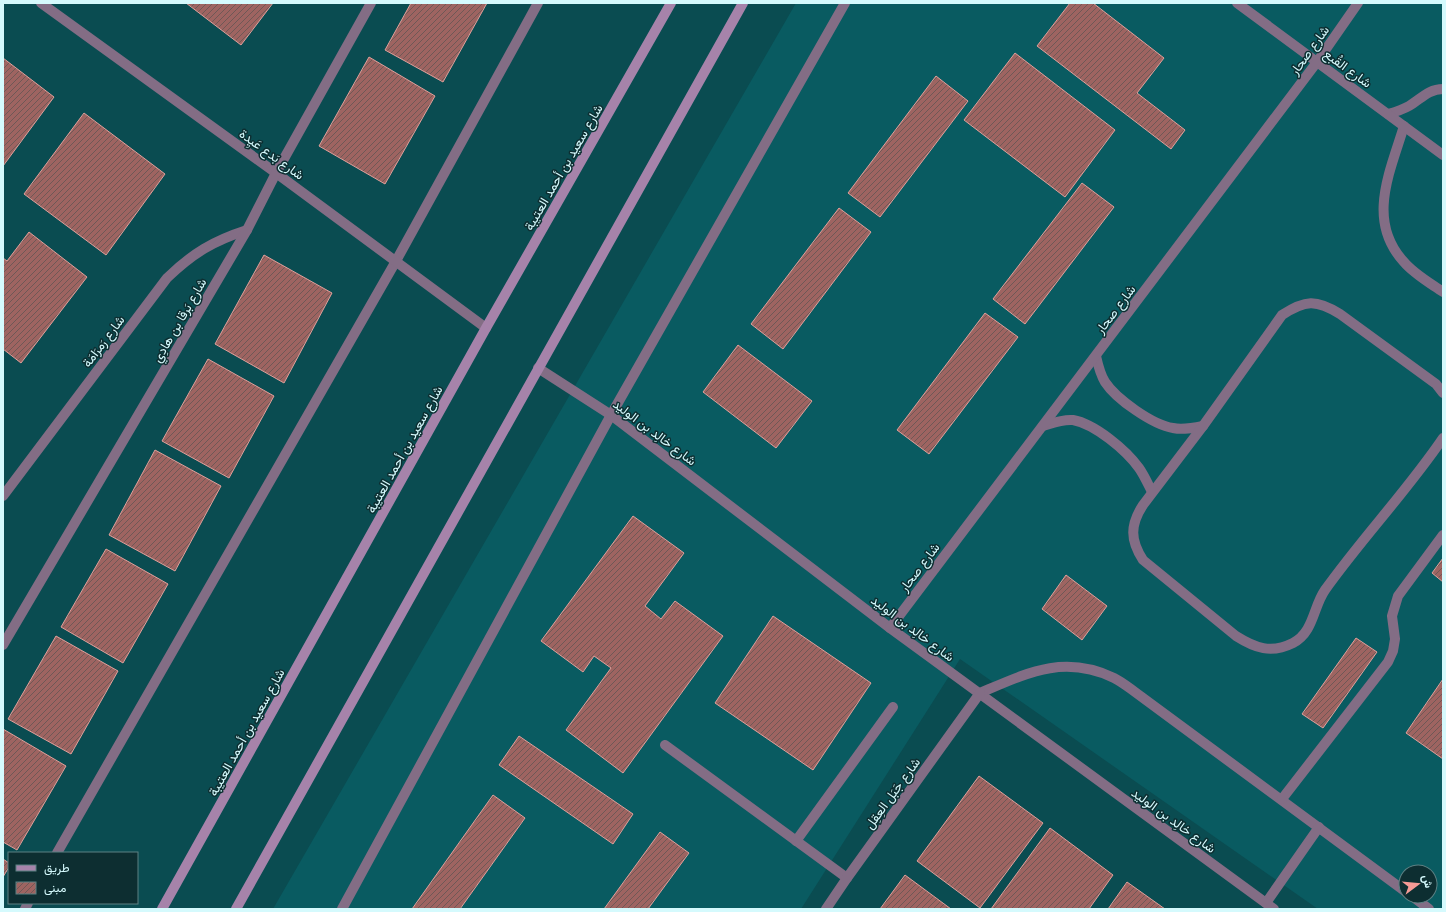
<svg xmlns="http://www.w3.org/2000/svg" width="1446" height="912" viewBox="0 0 1446 912" font-family="Lato,Vazirmatn,sans-serif">
<style>
.built{fill:#095b61;fill-rule:evenodd}
.building{fill:url(#building-hatch);stroke:#dfa09b}
.lines{fill:none;stroke-linecap:round;stroke-linejoin:round}
.lane{stroke:#836d85;stroke-width:10}
.street{stroke:#836d85;stroke-width:10}
.secondary{stroke:#a683aa;stroke-width:10}
.labels{text-anchor:middle;dominant-baseline:central;stroke-width:3;stroke-linejoin:round;paint-order:stroke}
.street-label{font-size:13px;fill:#d5fafd;stroke:#0d2e31}
</style>
<defs>
<pattern id="building-hatch" width="6" height="6" patternUnits="userSpaceOnUse"><rect width="6" height="6" fill="#9e6461"/><path d="M-1 1l2-2M0 6l6-6M5 7l2-2" fill="none" stroke="#6f5856"/></pattern>
</defs>
<rect width="100%" height="100%" fill="#0a4c51"/>
<path class="built" d="M796 3H1443V909H1318L960 659 801 909H273ZM1406 872H1430V896H1406Z"/>
<g class="building">
<polygon points="186,3 273,3 241,45"/>
<polygon points="411,3 487,3 443,82 385,50"/>
<polygon points="1070,3 1093,3 1164,58 1137,93 1185,130 1171,149 1037,46"/>
<polygon points="1015,53 1115,130 1065,197 964,120"/>
<polygon points="369,57 435,96 385,184 319,146"/>
<polygon points="3,58 54,97 3,166"/>
<polygon points="936,76 968,101 880,217 848,193"/>
<polygon points="84,113 165,174 106,255 24,194"/>
<polygon points="1082,183 1114,207 1025,324 993,299"/>
<polygon points="839,208 871,232 783,349 751,324"/>
<polygon points="29,232 87,277 21,363 3,349 3,258 7,261"/>
<polygon points="264,255 332,293 284,383 215,344"/>
<polygon points="985,313 1018,337 929,454 897,430"/>
<polygon points="738,345 812,401 776,448 703,392"/>
<polygon points="208,359 274,396 229,478 162,441"/>
<polygon points="155,450 221,486 175,571 109,535"/>
<polygon points="633,516 684,553 645,606 661,619 675,601 723,636 623,773 566,730 611,668 594,656 583,672 541,641"/>
<polygon points="106,549 168,584 123,663 61,627"/>
<polygon points="1443,558 1443,582 1432,573"/>
<polygon points="1066,575 1107,606 1082,640 1042,609"/>
<polygon points="773,616 871,683 813,770 715,703"/>
<polygon points="56,636 118,671 71,754 8,719"/>
<polygon points="1356,638 1377,652 1323,728 1302,714"/>
<polygon points="1443,679 1443,759 1406,733"/>
<polygon points="3,729 66,766 17,850 3,842"/>
<polygon points="519,736 633,814 613,844 499,765"/>
<polygon points="979,776 1043,823 980,908 917,861"/>
<polygon points="493,795 525,818 460,909 412,909"/>
<polygon points="1050,828 1113,875 1089,909 991,909"/>
<polygon points="660,832 689,853 648,909 604,909"/>
<polygon points="3,859 9,863 9,867 3,877"/>
<polygon points="905,875 951,909 880,909"/>
<polygon points="1127,882 1165,909 1108,909"/>
</g>
<g class="lines">
<g class="lane">
<path d="M1388 114C1395 112 1402 110 1409 106 1421 99 1428 89 1443 89"/>
<path d="M1404 126C1390 172 1366 221 1404 262 1414 274 1430 283 1443 292"/>
<path d="M1096 356C1098 365 1100 374 1105 382 1116 399 1153 425 1173 428 1183 430 1193 428 1203 426"/>
<path d="M1443 393 1436 384 1340 314C1316 299 1305 300 1282 315L1203 426 1143 505C1130 525 1130 540 1143 560L1236 636C1255 648 1271 654 1293 643 1314 632 1313 607 1325 590 1362 538 1407 491 1443 438"/>
<path d="M1043 426C1053 423 1062 419 1073 420 1095 424 1126 450 1139 468 1144 475 1148 484 1152 492"/>
<path d="M980 693C1027 673 1064 654 1114 678 1122 682 1128 687 1135 692L1406 892"/>
<polyline points="665,745 847,878"/>
<polyline points="1282,799 1388,662 1393,651 1395,639 1392,616 1398,596 1443,535"/>
<polyline points="796,841 893,707"/>
<polyline points="57,853 396,261 538,3"/>
<polyline points="1412,896 1429,909"/>
<polyline points="1266,903 1319,827"/>
<polyline points="25,909 28,903"/>
<polyline points="342,909 611,415 845,3"/>
</g>
<g class="street">
<polyline points="41,3 276,173 486,328"/>
<polyline points="1237,3 1443,155"/>
<polyline points="538,368 611,415 890,628 1274,909"/>
<path d="M3 496 167 278C193 253 213 241 247 230"/>
<polyline points="890,628 1317,62 1358,3"/>
<polyline points="3,645 247,230 276,173 371,3"/>
<polyline points="826,909 847,878 980,693"/>
</g>
<g class="secondary">
<polyline points="162,909 486,328 671,3"/>
<polyline points="236,909 743,3"/>
</g>
</g>
<g class="labels">
<g class="street-label">
<text transform="translate(1309 50) rotate(-54)">شارع صحار</text>
<text transform="translate(1348 68) rotate(36)">شارع القُبع</text>
<text transform="translate(272 154) rotate(36)">شارع بَدع عَيِدة</text>
<text transform="translate(563 167) rotate(-60)">شارع سعيد بن أحمد العتيبة</text>
<text transform="translate(1115 309) rotate(-53)">شارع صحار</text>
<text transform="translate(179 320) rotate(-60)">شارع بَرقا بن هادِي</text>
<text transform="translate(103 341) rotate(-53)">شارع رَمرَامَة</text>
<text transform="translate(655 432) rotate(37)">شارع خالِد بن الوليد</text>
<text transform="translate(404 449) rotate(-61)">شارع سعيد بن أحمد العتيبة</text>
<text transform="translate(919 567) rotate(-53)">شارع صحار</text>
<text transform="translate(913 628) rotate(37)">شارع خالِد بن الوليد</text>
<text transform="translate(246 732) rotate(-61)">شارع سعيد بن أحمد العتيبة</text>
<text transform="translate(892 793) rotate(-54)">شارع جَبَل العِقِل</text>
<text transform="translate(1174 820) rotate(36)">شارع خالِد بن الوليد</text>
</g>
</g>
<rect width="1446" height="912" fill="none" stroke="#d5fafd" stroke-width="8"/>
<rect x="8" y="852" width="130" height="52" fill="#0d2e31" stroke="#5d8083"/>
<rect x="16" y="865" width="20" height="6" fill="#a683aa" stroke="#5d8083"/>
<text x="44" y="872" font-size="12" fill="#d5fafd">طريق</text>
<rect x="16" y="882" width="20" height="12" fill="url(#building-hatch)" stroke="#5d8083"/>
<text x="44" y="892" font-size="12" fill="#d5fafd">مبنى</text>
<g transform="translate(1418 884) rotate(74)"><circle r="19" fill="#0d2e31" stroke="#5d8083"/>
<path d="M0-3L7 15L0 10L-7 15Z" fill="#f59b96"/>
<text y="-6" font-size="11" font-weight="bold" text-anchor="middle" fill="#d5fafd">ش</text>
</g>
</svg>
